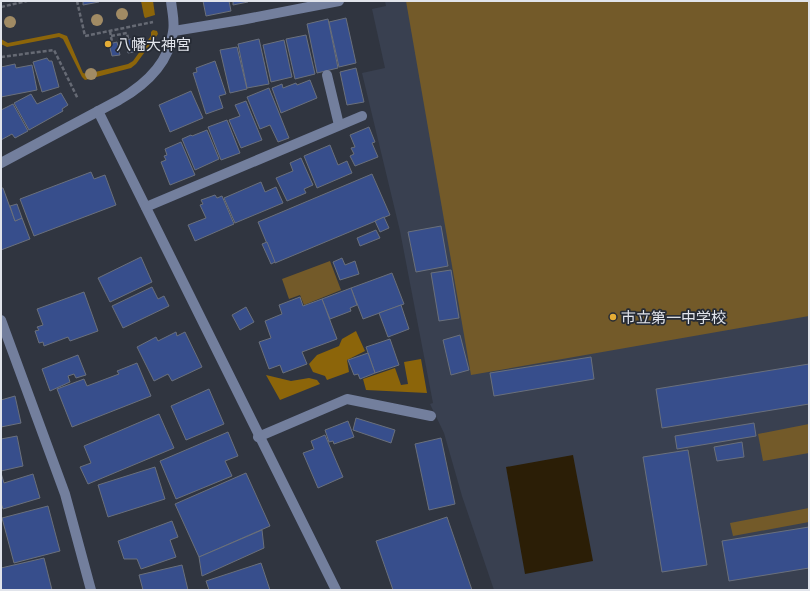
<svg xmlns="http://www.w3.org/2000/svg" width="810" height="591" viewBox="0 0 810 591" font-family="Commissioner,'Noto Sans JP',sans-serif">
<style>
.built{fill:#394050}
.green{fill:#735a29}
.forest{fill:#8c650a}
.water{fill:#2b1e06}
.building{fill:#374e8c;stroke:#6a707c}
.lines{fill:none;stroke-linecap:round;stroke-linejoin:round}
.path{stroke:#666a74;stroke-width:2.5;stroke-dasharray:4 2;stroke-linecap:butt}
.minor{stroke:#737f9d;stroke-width:10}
.tree{fill:#a18b64}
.poi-dot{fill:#e5ad36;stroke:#262b35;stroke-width:1.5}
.labels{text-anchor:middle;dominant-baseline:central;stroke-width:3.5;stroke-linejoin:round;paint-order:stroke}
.poi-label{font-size:15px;fill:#e1e4eb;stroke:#262b35;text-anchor:start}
</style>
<rect width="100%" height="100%" fill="#303540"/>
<polygon class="built" points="385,1 809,1 809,590 494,590 462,496 444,433 430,404 433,403 400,231 362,73 385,68 372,9 386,6"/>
<g class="green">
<polygon points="406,1 809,1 809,316 471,375"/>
<polygon points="330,261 341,290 304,305 300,295 289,299 282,279"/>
<polygon points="809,424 809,453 763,461 758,434"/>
<polygon points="809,508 809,522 733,536 730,523"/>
</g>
<g class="forest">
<polygon points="141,1 153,1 155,15 145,18 144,16"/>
<polygon points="153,30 157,31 158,34 136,64 131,68 85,80 82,77 63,39 59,37 7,47 1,44 1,39 8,43 59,33 67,36 83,73 87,74 128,64 133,61 151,36 151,32"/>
<polygon points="356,331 365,351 347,360 349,372 327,380 325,376 313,372 309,364 317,355 339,346 342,339"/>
<polygon points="421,359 427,393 366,390 363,379 395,368 401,385 408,384 404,362"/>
<polygon points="266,375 291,381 309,378 317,380 320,384 280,400"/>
</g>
<polygon class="water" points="573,455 593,561 525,574 506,467"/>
<g class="building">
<polygon points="83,1 99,1 99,2 83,5"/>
<polygon points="203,1 229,1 231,11 206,16"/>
<polygon points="233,1 248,1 248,2 233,5"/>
<polygon points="346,18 356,63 339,67 329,22"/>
<polygon points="328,19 338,68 317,73 307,24"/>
<polygon points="306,35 315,74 295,79 286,39"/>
<polygon points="131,39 134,52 128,53 125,40"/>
<polygon points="259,39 269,84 247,88 238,44"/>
<polygon points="284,40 292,77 271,82 263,45"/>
<polygon points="117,42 120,55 112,56 109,44"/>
<polygon points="237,47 247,89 230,93 220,50"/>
<polygon points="47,58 49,61 52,61 59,87 42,92 33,62"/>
<polygon points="215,61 226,94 219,96 223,108 206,114 193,73 197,72 196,68"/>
<polygon points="15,64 16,68 32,65 37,90 1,97 1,67"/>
<polygon points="356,68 364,102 347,105 340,72"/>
<polygon points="310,80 317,98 281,113 272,88 282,84 283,88 296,83 297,85"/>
<polygon points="269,88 289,138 278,142 270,125 260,129 247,97"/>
<polygon points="191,91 203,118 170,132 159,105"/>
<polygon points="61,93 68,105 62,109 63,111 29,130 14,103 31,94 37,104"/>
<polygon points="246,101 262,140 241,148 229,120 240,116 235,105"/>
<polygon points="13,104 28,131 15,138 12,134 1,140 1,110"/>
<polygon points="227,120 240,153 221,160 208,127"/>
<polygon points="369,127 375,142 372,143 378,157 355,166 350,156 354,154 351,148 355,147 350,135"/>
<polygon points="207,130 219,159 195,170 182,139 191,135 192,136"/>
<polygon points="181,142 195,175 170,185 161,162 166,160 164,156 167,155 165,149"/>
<polygon points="330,145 338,165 347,161 352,173 317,188 304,156"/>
<polygon points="301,158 313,185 304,189 306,193 287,201 276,178 293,171 290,163"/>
<polygon points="91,172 94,179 105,175 116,205 34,236 20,199"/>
<polygon points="372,174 390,215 275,263 258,222"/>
<polygon points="261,182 265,192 276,187 283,203 235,223 224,198"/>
<polygon points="1,188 3,188 15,221 22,218 30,239 1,250"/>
<polygon points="215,195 217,198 222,196 234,224 195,241 188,225 206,218 200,205 203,204 201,200"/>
<polygon points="17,204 22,218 15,221 10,206"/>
<polygon points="384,217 389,228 380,232 375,221"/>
<polygon points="441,226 448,266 416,272 408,232"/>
<polygon points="376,230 380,238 360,246 357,238"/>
<polygon points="267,242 275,262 271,264 262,244"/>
<polygon points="141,257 152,282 110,302 98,278"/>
<polygon points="342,258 345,265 355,261 359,274 340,280 333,262"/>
<polygon points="451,270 459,318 439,321 431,273"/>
<polygon points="392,273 404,304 363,319 351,288"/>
<polygon points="152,287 158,299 164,296 169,306 123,328 112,306"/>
<polygon points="351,288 357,305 350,308 351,311 330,319 322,299"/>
<polygon points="84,292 98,331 70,341 68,337 44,346 43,342 39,343 35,331 39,330 37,327 43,325 37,309"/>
<polygon points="300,297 303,306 322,299 337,339 302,352 307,364 283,373 280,365 269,369 259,342 271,338 265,321 282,314 279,305"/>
<polygon points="401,305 409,329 388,337 379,313"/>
<polygon points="246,307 254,322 240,330 232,315"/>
<polygon points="176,332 177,336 185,332 202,367 172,381 168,374 154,381 137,347 156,337 158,341"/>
<polygon points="460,335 469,370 451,375 443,340"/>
<polygon points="390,339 399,365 375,373 366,347"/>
<polygon points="368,353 375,373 360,379 358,374 354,375 348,360"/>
<polygon points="78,355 86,375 76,378 74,374 68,376 70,382 50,391 42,369"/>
<polygon points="591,357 594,379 494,396 490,373"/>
<polygon points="137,363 151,396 72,427 57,389 84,379 87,386 119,374 117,371"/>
<polygon points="809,364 809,404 662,428 656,389"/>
<polygon points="209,389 224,424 186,440 171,406"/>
<polygon points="15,396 21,423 1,427 1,400"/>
<polygon points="159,414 174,448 88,484 80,467 91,463 84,446"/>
<polygon points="356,418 395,430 391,443 353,430"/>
<polygon points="348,421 354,437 334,444 333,441 329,442 325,430"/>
<polygon points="754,423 756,436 677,449 675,436"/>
<polygon points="228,432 238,456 225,461 232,476 176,499 160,461"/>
<polygon points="325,435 343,477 318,488 303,453 314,449 311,441"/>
<polygon points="17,436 23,466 1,471 1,439"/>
<polygon points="441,438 455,504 429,510 415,444"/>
<polygon points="742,442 744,457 717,461 714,447"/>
<polygon points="688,450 707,565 662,572 643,457"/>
<polygon points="155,467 165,499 108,517 98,485"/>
<polygon points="1,473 4,483 33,474 40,498 3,509 1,503"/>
<polygon points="246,473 270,526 199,557 175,504"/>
<polygon points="48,506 60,551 14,563 2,518"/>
<polygon points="447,517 472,590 393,590 376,541"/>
<polygon points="172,521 178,537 170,540 176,557 141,569 137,559 124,559 118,541"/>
<polygon points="809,527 809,568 729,581 722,541"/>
<polygon points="262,530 264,548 202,576 199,557"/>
<polygon points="44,558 52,590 1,590 1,568"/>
<polygon points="261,563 270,590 209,590 206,581"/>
<polygon points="182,565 188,590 143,590 139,575"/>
</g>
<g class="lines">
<g class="path">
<polyline points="77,1 85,36 153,22"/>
<polyline points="1,7 27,1"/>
<polyline points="110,31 112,42"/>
<polyline points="111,36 127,33 128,39"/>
<polyline points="1,57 54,50 78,99"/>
</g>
<g class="minor">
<polyline points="174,31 241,20 339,1"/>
<polyline points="327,75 339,125"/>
<polyline points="98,111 336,590"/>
<path d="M1 163 119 100C145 85 169 63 173 32 175 22 172 11 171 1"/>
<polyline points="146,207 362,116"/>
<polyline points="1,320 65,494 91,590"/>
<polyline points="258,437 347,399 431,416"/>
</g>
</g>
<g class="tree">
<circle cx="122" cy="14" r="6"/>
<circle cx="97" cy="20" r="6"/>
<circle cx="10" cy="22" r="6"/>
<circle cx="91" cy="74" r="6"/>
</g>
<g class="poi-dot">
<circle cx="108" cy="44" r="4"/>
<circle cx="613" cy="317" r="4"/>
</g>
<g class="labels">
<g class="poi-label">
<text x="116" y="44">八幡大神宮</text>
<text x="621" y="317">市立第一中学校</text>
</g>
</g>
<rect width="810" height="591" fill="none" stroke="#e1e4eb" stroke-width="4"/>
</svg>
